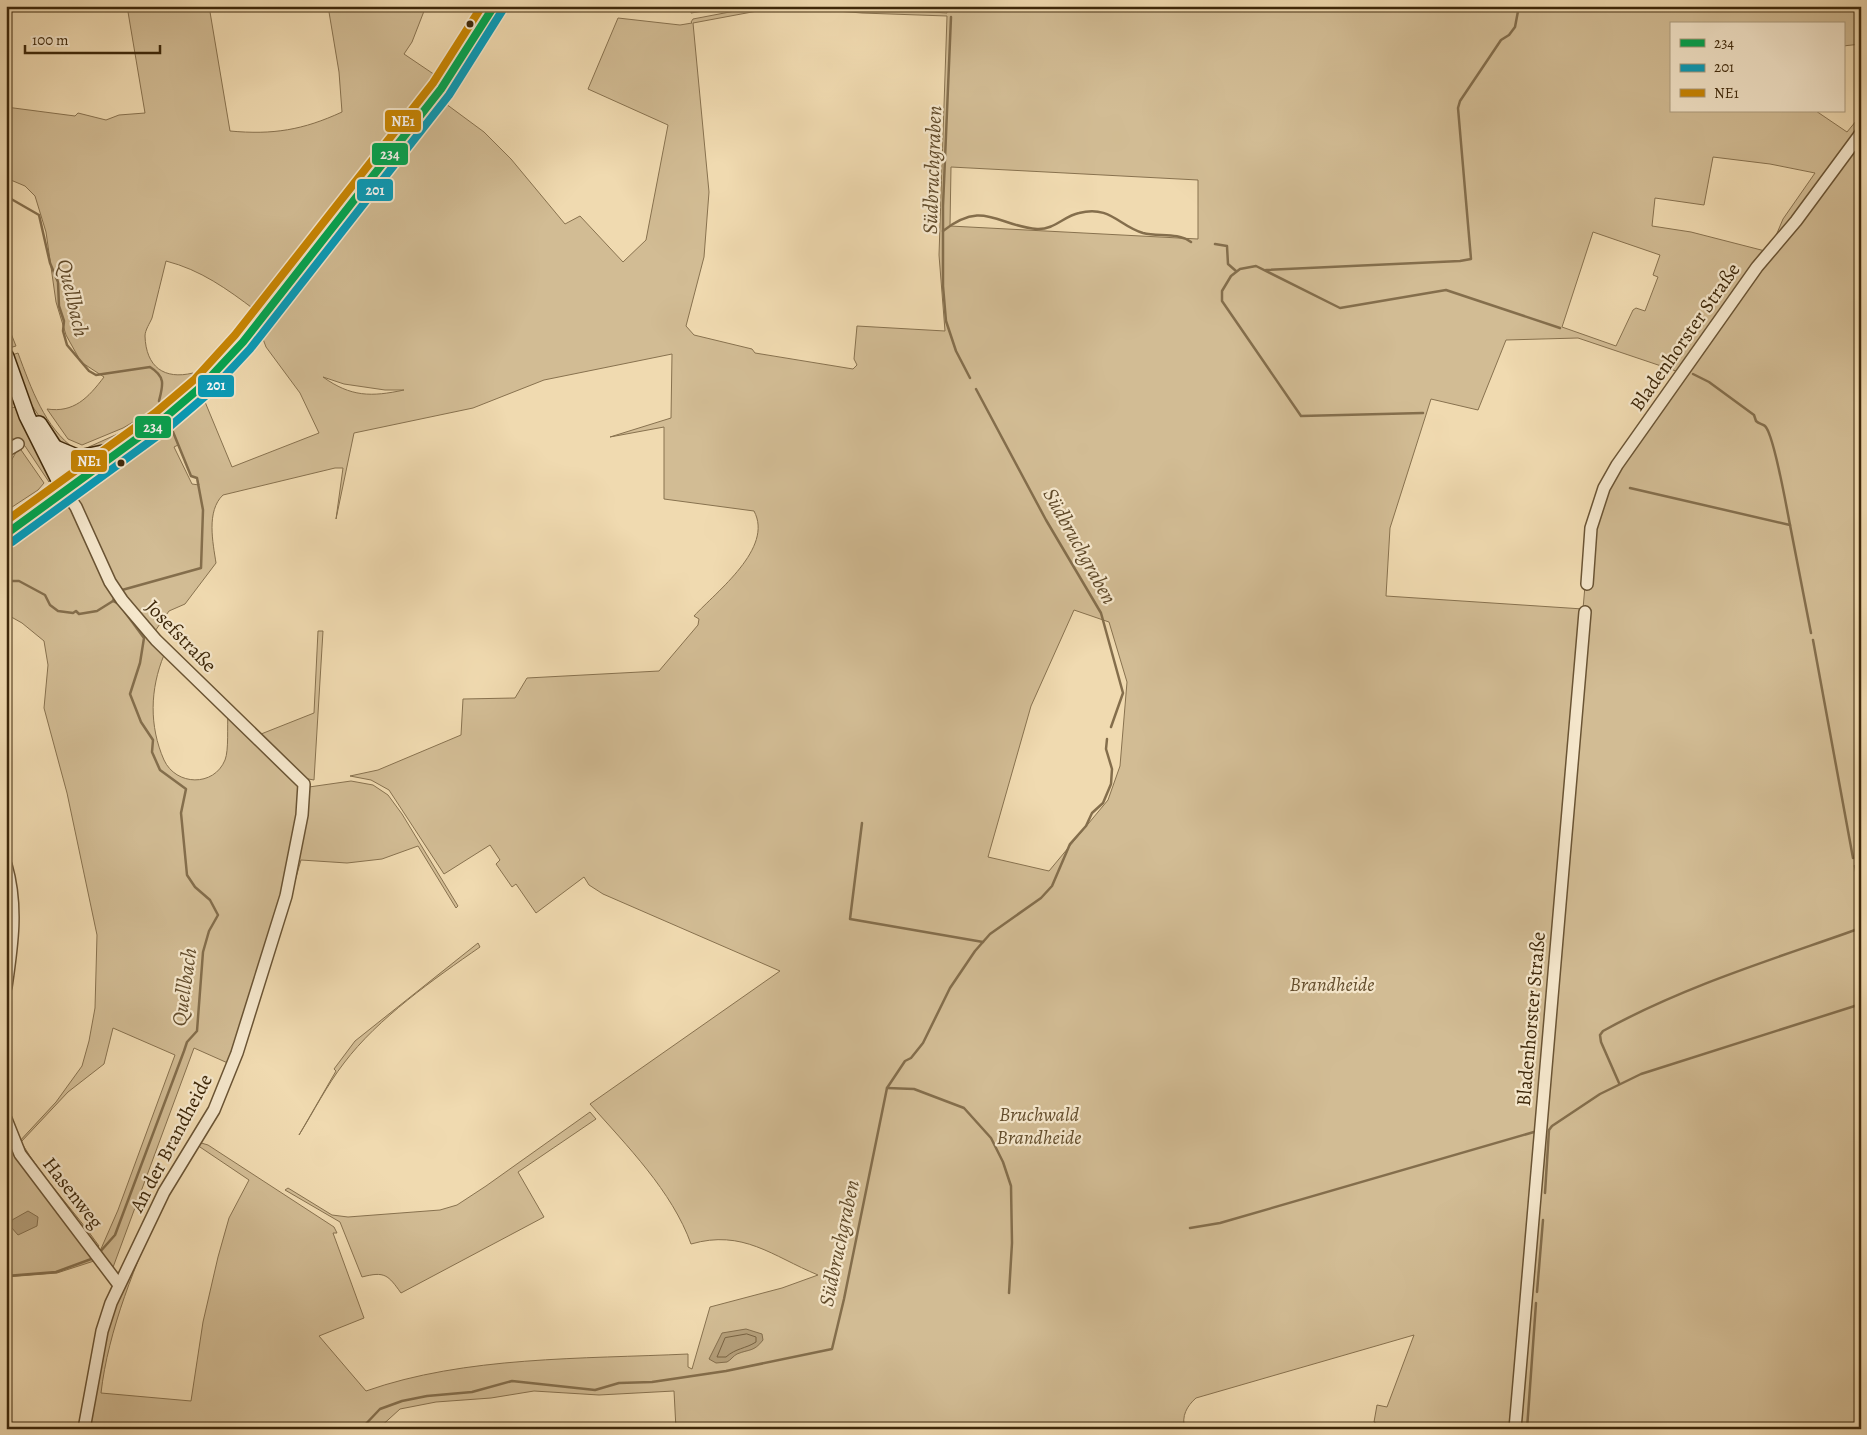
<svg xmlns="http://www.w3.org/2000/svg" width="1867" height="1435" viewBox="0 0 1867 1435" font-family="Alegreya,serif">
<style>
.green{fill:#d2bc94;stroke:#88724f;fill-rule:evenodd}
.water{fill:#b39d78;stroke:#846e4c}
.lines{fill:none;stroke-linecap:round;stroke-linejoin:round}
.shore{stroke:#786241;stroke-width:1}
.stream{stroke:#846e4c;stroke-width:2.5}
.street-casing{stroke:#6a5434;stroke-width:14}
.secondary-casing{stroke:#3e280a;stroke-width:18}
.street{stroke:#f5e7cc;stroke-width:11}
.secondary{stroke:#f5e7cc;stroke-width:15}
.bus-1-casing{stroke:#f5e7cc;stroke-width:11}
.bus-2-casing{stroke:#f5e7cc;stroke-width:11}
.bus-3-casing{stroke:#f5e7cc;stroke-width:11}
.bus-1{stroke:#00a651;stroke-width:8}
.bus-2{stroke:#069cba;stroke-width:8}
.bus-3{stroke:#c98602;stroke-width:8}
.bus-dot{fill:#3e280a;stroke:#f5e7cc;stroke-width:2}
.labels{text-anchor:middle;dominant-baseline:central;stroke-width:4.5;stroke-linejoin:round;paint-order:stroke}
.street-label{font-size:20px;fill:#3e280a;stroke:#f5e7cc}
.park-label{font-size:20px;font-style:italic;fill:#634d2c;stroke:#f5e7cc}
.water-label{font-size:21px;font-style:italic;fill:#614b2b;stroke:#f5e7cc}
.line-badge{stroke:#f5e7cc;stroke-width:2}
.badge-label{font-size:14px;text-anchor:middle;font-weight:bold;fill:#fff}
</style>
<rect width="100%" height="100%" fill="#f0dab0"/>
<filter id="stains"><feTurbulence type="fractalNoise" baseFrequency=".004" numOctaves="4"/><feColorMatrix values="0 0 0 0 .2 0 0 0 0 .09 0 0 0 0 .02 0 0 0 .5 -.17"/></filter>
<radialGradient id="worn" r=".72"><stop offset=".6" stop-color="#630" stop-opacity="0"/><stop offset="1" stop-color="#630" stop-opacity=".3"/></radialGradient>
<g class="green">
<path d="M127 6H209L230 131C273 135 303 130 342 112L339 72 328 6H426L412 42 404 54 438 77 255 310C227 289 201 270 166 261 161 280 157 299 152 318 150 323 145 330 145 336 146 367 164 380 193 373L200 380 159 417 152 411 123 428 82 445 68 439 47 409C74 413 88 398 104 377L81 362 66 335 56 302 46 232 35 196 25 186 6 178V107L75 116 78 113 106 120 119 115 145 113Z"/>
<polygon points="691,6 734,6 691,13"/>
<path d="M761 6H840L947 13V6H1861V44L1843 46V24H1671V111H1816L1847 132 1861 115V1429H1381V1426L1374 1422 1377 1405 1387 1407 1414 1335 1196 1398C1187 1406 1181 1416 1185 1429H676L674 1391 599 1395 534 1391 491 1398 436 1402 400 1409 378 1429H86C91 1394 96 1354 107 1321 116 1294 180 1153 198 1142L208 1145 334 1227 337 1233H333L364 1318 319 1336 366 1391C465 1356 583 1359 688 1354V1367L692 1369 710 1307 782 1288 818 1275C772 1256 743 1229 691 1244 672 1191 627 1146 590 1104L780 971 603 894 589 885 584 877 536 913 516 884 512 887 496 864 500 860 490 845 444 874 389 790 371 780 350 776 378 770 461 735 463 699 515 698 527 678 659 671 698 625 699 619 694 616C717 591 774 548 754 511L664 499V427L610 437 671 418 672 354 544 380 473 408 354 433 336 519 343 468H335L223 495C206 511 213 543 216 563L185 604 169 611 153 634 112 581 76 497 79 492 165 429 203 397 232 467 319 433 300 393 266 347 260 331 410 145 442 101 484 132 511 159 565 224 580 216 623 262 646 240 668 125 588 89 618 18 680 25 692 23 691 22 693 19ZM800 8 862 13 947 16 939 255 945 331 857 326 854 359 857 365 853 369 755 353 752 349 694 335 686 326 704 257 709 192 693 23 768 9ZM1713 157 1770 164 1815 173 1783 219 1769 252 1691 232 1652 226 1655 198 1704 205ZM951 167 1198 180V239L950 226ZM1593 232 1660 255 1653 275 1658 277 1645 311 1636 308 1633 310 1616 346 1562 327ZM1578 338 1676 371 1600 494 1590 527 1583 609 1386 596 1390 528 1431 399 1478 410 1506 340ZM323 377 344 384 385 390H404C371 397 351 397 323 377ZM178 445 191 476 197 478 199 485 192 484 174 447ZM1074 610 1109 622 1127 682 1120 766 1108 800 1049 871 988 857 1031 706ZM197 1145 249 1180 229 1218 218 1257 203 1322 191 1401 101 1393C108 1331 136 1261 163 1205 173 1184 182 1163 197 1145Z"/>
<polygon points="6,321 16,346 9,348 6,340"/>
<path d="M18 353C31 388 45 428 75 449L60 448 31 404 12 355Z"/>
<polygon points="18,407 50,477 49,482 25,446 6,435 6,408"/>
<path d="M155 417C129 436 112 449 80 451Z"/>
<polygon points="19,447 44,483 38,490 6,511 6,461 11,461"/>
<polygon points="45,491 35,501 6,516 40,493"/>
<path d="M63 505 71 507 110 587 164 655C150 689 149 726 164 760 176 786 214 787 225 760 229 750 227 726 228 714 239 725 295 775 298 784 313 824 246 1014 230 1064L194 1048 112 1270 97 1258 118 1210 175 1055 113 1028 104 1064 68 1092 21 1142C43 1179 74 1210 99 1246L95 1250 17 1144 56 1102 82 1066 89 1041 95 1008 97 935 67 793 44 708 48 665 44 641 22 623 6 614V547Z"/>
<polygon points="318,631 323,631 314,780 303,778 256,736 314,713"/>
<polygon points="351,781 373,785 388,795 402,814 458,906 456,908 418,846 382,859 347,863 301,860 280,933 251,1022 309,787"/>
<path d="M478 943 480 947C434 979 378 1018 344 1063 327 1085 314 1111 299 1135L336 1071 334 1069 355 1041Z"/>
<path d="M590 1112 596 1119 518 1172 544 1217 401 1293C388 1275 385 1271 362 1277L340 1222 285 1190 288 1188 332 1215 348 1217 440 1210 457 1205 486 1186Z"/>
<polygon points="6,1129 97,1260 57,1273 6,1277"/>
</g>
<g class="water">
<polygon points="28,1211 38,1217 37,1226 18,1235 11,1227 12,1220"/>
<path d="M746 1329 762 1334 763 1340C754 1352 749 1349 737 1354 733 1356 731 1360 727 1362L716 1363 709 1359 722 1333Z"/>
</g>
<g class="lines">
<path class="shore" d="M747 1334 756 1337V1342C745 1349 736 1348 726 1357H717L725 1338Z"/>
<g class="stream">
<polyline points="951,17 943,206 943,286 946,321 956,351 970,378"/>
<path d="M6 196 39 215 50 263 58 282 59 306 64 321 63 331 67 345 89 371 96 375 150 367C166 377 163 385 159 401L163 406"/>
<path d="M943 231C984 199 997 226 1037 229 1054 230 1064 216 1079 213 1110 205 1119 226 1143 233 1159 237 1177 232 1191 242"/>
<polyline points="1215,244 1227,246 1228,264 1236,271"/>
<polyline points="1266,270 1460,261 1471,259 1458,108 1460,101 1501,40 1509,35 1515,27 1519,6"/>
<path d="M1693 374 1709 382 1754 415 1756 421C1759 424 1763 424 1765 426 1774 434 1787 510 1790 525"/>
<polyline points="976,389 1046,520 1101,613 1123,693 1111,727"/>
<polyline points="1423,413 1301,416 1222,301 1222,291 1231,276 1240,269 1256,266 1340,308 1446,290 1560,328"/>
<polyline points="1630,488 1790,525 1811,633"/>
<polyline points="6,581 19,581 45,595 50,605 58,611 73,613 76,611 79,614 97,611 113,601"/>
<polyline points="122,590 201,568 203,510 197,478 191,476 171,427"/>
<polyline points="1813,640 1853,858"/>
<polyline points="862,823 850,919 983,942"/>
<polyline points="1855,866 1861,895"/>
<path d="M1619 1083 1601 1042 1600 1035 1603 1031C1684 986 1774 959 1861 928"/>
<polyline points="887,1088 914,1089 964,1108 991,1138 1003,1162 1011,1186 1012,1243 1009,1293"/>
<polyline points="1545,1193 1549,1130 1552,1126 1600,1094 1641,1074 1861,1004"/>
<polyline points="1190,1228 1220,1223 1534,1132"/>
<polyline points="99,1253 115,1235 184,1051 187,1042 197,1031 203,952 209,931 218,915 210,900 195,887 187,875 181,813 186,789 160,770 152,752 153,740 141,722 130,694 140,663 144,638 119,604 113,601 115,596"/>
<polyline points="6,1276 56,1272 94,1258"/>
<polyline points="1537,1292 1543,1220"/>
<polyline points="361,1429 380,1409 402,1401 427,1396 472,1392 512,1381 595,1390 619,1383 652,1382 726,1371 832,1349 844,1299 887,1088 905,1061 911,1058 923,1043 950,988 975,951 990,934 1041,898 1052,886 1070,844 1086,826 1092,813 1103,803 1111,784 1112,769 1106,749 1107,739"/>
<polyline points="1527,1429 1536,1303"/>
</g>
<defs>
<g id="street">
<polyline points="6,451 18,444"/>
<polyline points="64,490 76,507 110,582 122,600 156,640 304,784 302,815 286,896 237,1053 214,1110 164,1192 111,1303 102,1331 84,1429"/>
<polyline points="1587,584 1591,528 1604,488 1617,465 1757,267 1796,221 1861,133"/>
<path d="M6 865C18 906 12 946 6 987"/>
<polyline points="6,1119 20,1154 119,1285"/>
<polyline points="1515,1429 1585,612"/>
</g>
<g id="secondary">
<polyline points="6,357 27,416 64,490"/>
<polyline points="39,424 76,481"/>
<polyline points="55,448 79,458 113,451"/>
<polyline points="6,534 161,421 202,386 243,342 441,89 494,6"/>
</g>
</defs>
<use href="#street" class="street-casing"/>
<use href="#secondary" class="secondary-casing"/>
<use href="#street" class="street"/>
<use href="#secondary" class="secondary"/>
<defs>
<polyline id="bus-1" points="6,534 161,421 202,386 243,342 441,89 494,6"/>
<polyline id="bus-2" points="12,542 167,429 209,393 250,349 449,95 502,11"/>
<polyline id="bus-3" points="6,521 155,413 195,379 235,335 433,83 482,6"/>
</defs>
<use href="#bus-1" class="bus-1-casing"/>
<use href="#bus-2" class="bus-2-casing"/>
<use href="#bus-3" class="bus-3-casing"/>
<use href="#bus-1" class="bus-1"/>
<use href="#bus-2" class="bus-2"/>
<use href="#bus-3" class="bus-3"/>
</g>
<g class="bus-dot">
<circle cx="470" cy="24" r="4.5"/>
<circle cx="121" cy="463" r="4.5"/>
</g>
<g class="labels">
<g class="street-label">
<text transform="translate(1685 337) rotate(-55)">Bladenhorster Straße</text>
<text transform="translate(181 636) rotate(46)">Josefstraße</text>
<text transform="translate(1531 1019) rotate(-85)">Bladenhorster Straße</text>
<text transform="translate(171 1143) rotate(-62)">An der Brandheide</text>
<text transform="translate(73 1193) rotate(52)">Hasenweg</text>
</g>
<g class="park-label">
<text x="1332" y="984">Brandheide</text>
<text x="1039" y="1114">Bruchwald<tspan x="1039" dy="23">Brandheide</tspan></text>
</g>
<g class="water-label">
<text transform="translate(932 170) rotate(-88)">Südbruchgraben</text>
<text transform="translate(73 298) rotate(77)">Quellbach</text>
<text transform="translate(1080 546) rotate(61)">Südbruchgraben</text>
<text transform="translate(184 987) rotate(-82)">Quellbach</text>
<text transform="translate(839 1243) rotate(-78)">Südbruchgraben</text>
</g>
</g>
<g class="line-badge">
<rect x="384" y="109" width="38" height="24" rx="5" fill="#c98602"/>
<rect x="371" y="142" width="38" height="24" rx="5" fill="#00a651"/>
<rect x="356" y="178" width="38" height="24" rx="5" fill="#069cba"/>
<rect x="197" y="374" width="38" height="24" rx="5" fill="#069cba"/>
<rect x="134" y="415" width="38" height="24" rx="5" fill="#00a651"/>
<rect x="70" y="449" width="38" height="24" rx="5" fill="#c98602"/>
</g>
<g class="badge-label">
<text x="403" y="126">NE1</text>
<text x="390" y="159">234</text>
<text x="375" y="195">201</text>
<text x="216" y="390">201</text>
<text x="153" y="432">234</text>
<text x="89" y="466">NE1</text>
</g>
<rect width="1867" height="1435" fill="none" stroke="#f0dab0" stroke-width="25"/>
<rect x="8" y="8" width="1852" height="1420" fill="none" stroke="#3e280a" stroke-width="2.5"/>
<rect x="12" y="12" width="1842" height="1410" fill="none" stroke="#3e280a"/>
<rect x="1670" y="22" width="175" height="90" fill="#f5e7cc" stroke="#ac9b7e"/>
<rect x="1680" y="39" width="25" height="8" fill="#00a651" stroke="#ac9b7e"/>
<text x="1714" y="48" font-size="15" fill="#3e280a">234</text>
<rect x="1680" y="64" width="25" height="8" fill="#069cba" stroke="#ac9b7e"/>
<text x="1714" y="72" font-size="15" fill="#3e280a">201</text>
<rect x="1680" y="89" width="25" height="8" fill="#c98602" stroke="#ac9b7e"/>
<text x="1714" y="98" font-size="15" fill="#3e280a">NE1</text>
<path d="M25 45v8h135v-8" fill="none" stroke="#3e280a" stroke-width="2.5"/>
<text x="32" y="45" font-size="15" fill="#3e280a" stroke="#f5e7cc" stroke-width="4" paint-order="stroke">100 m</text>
<rect width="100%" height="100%" filter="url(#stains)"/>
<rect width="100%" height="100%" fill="url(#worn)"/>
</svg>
